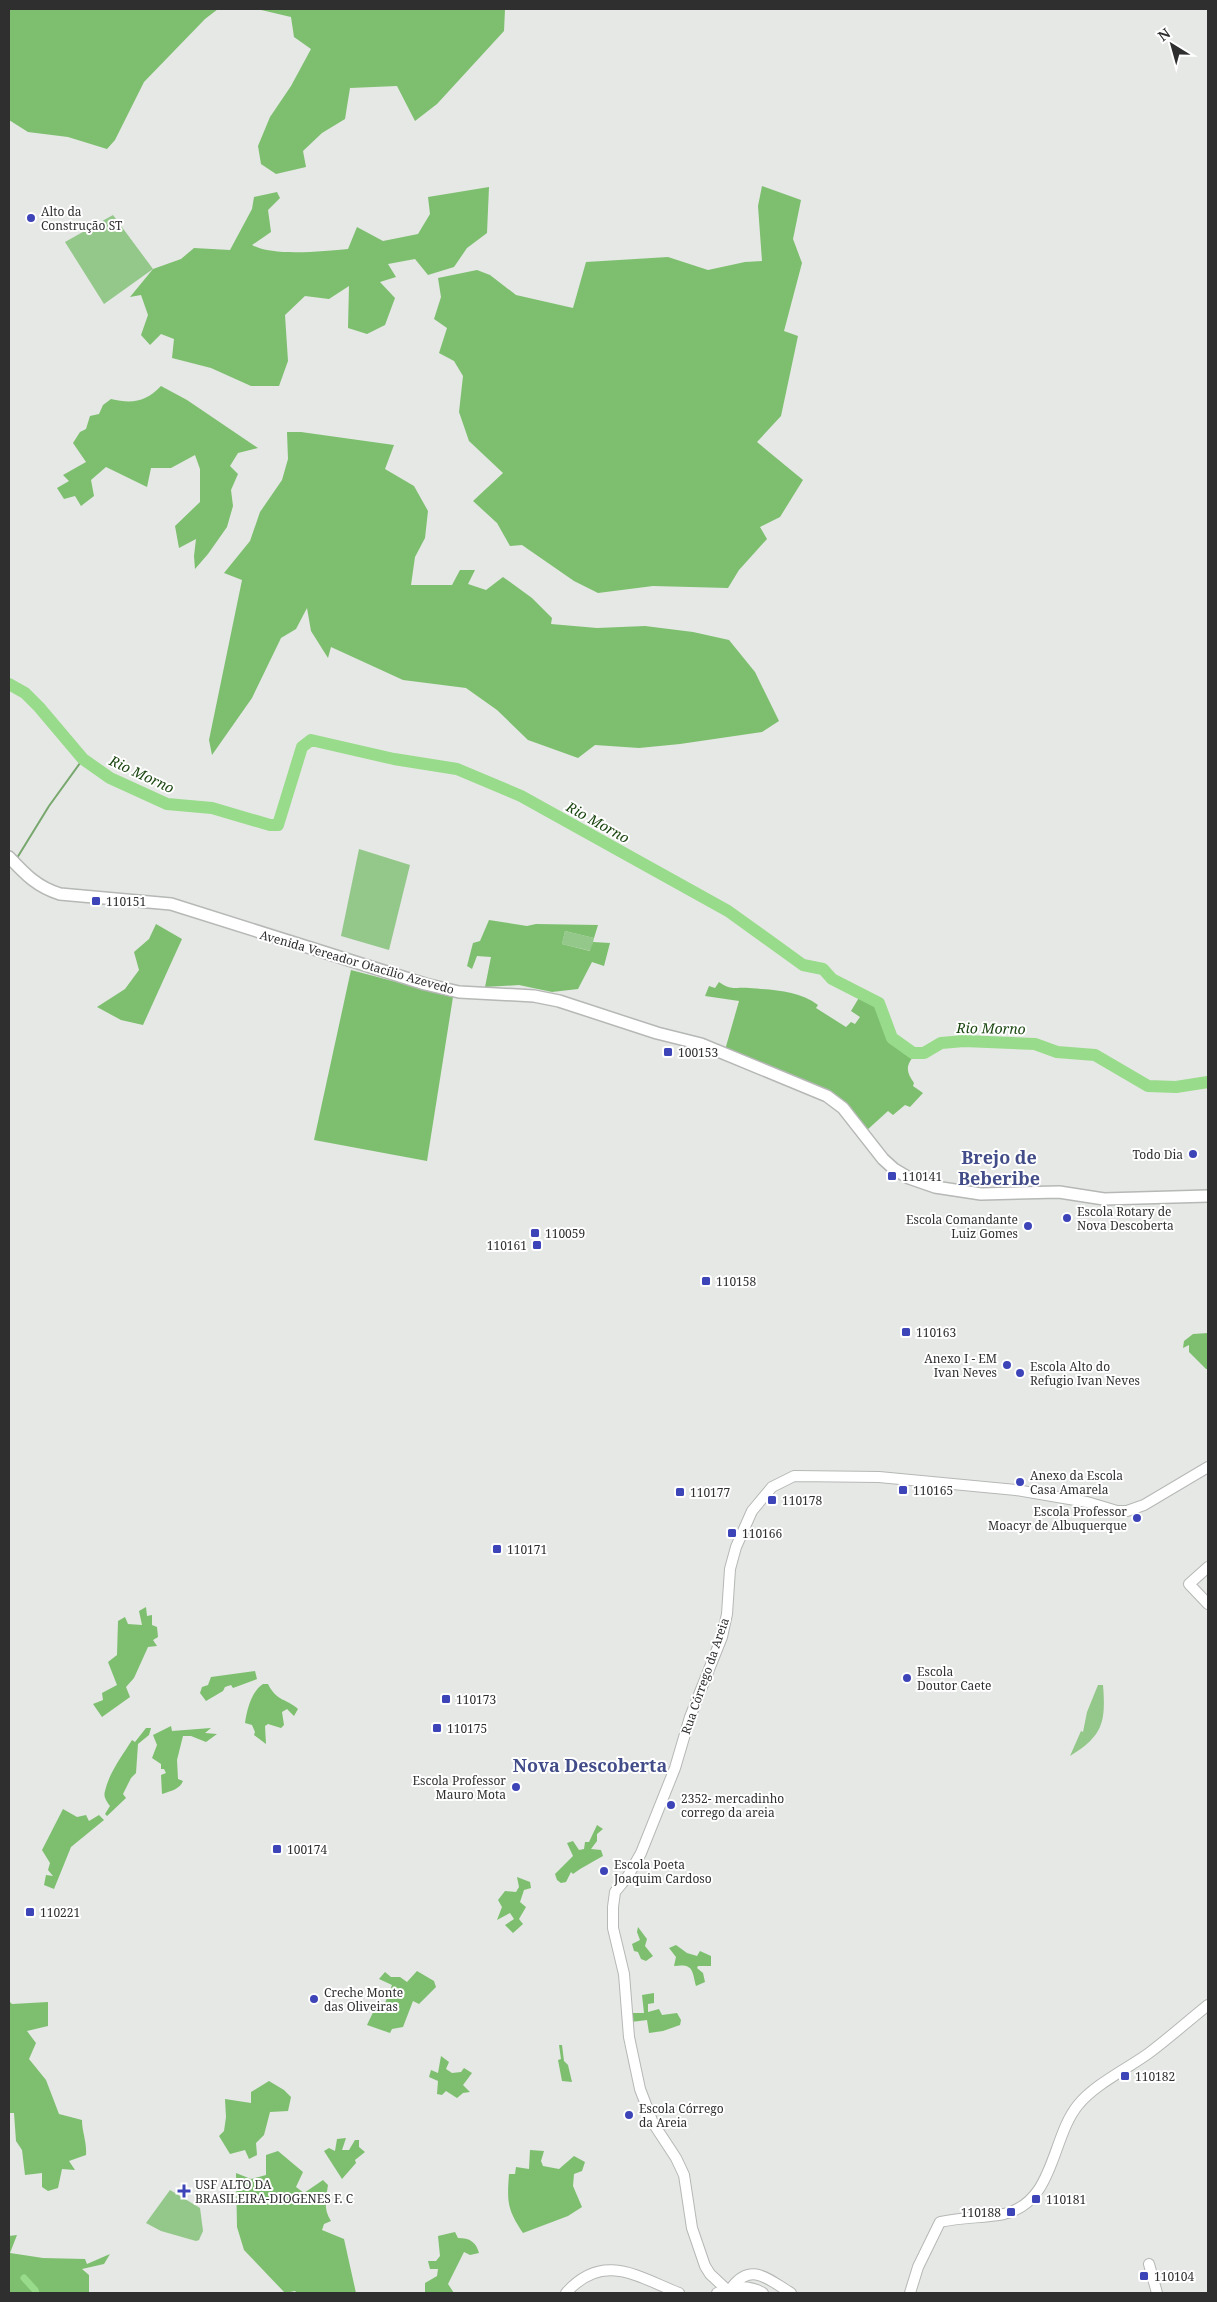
<svg xmlns="http://www.w3.org/2000/svg" width="1217" height="2302" viewBox="0 0 1217 2302" font-family="'Noto Serif',serif">
<style>
.green{fill:#94c78a}
.forest{fill:#7dbf6f}
.lines{fill:none;stroke-linecap:round;stroke-linejoin:round}
.stream{stroke:#78a76e;stroke-width:2}
.canal{stroke:#98db8a;stroke-width:7}
.river{stroke:#98db8a;stroke-width:12}
.tertiary-casing{stroke:#b5b8b5;stroke-width:12}
.secondary-casing{stroke:#b5b8b5;stroke-width:14}
.tertiary{stroke:#fff;stroke-width:10}
.secondary{stroke:#fff;stroke-width:11}
.poi-dot{fill:#3c44b8;stroke:#fff;stroke-width:2}
.labels{text-anchor:middle;dominant-baseline:central;stroke-width:4;stroke-linejoin:round;paint-order:stroke}
.poi-label{font-size:12px;fill:#2e2f2e;stroke:#fff;text-anchor:start}
.street-label{font-size:12px;fill:#2e2f2e;stroke:#fff}
.water-label{font-size:14px;font-style:italic;fill:#19450f;stroke:#fff}
.district-label{font-size:18px;font-weight:bold;fill:#414c88;stroke:#fff}
</style>
<rect width="100%" height="100%" fill="#e5e8e4"/>
<g class="green">
<polygon points="113,215 153,269 104,304 65,242"/>
<polygon points="359,849 410,865 389,950 341,936"/>
<polygon points="565,931 594,938 591,951 562,944"/>
<path d="M1098 1685H1103C1106 1722 1103 1736 1070 1756L1081 1731 1083 1732 1087 1712Z"/>
<polygon points="170,2190 200,2208 203,2231 199,2240 196,2241 161,2231 146,2223"/>
</g>
<g class="forest">
<polygon points="9,9 218,9 205,19 144,82 115,140 107,149 68,137 28,132 9,120"/>
<polygon points="257,9 505,9 504,31 437,104 415,121 397,86 350,88 345,119 322,133 303,151 306,167 276,174 261,164 258,146 270,117 291,86 311,49 294,37 291,17"/>
<polygon points="762,186 801,200 793,239 802,263 784,331 798,336 781,416 757,442 803,480 780,517 760,527 767,539 739,570 728,588 653,586 598,593 574,581 522,545 510,546 497,523 473,501 503,473 469,441 459,412 463,376 454,361 439,353 447,328 434,319 441,297 438,278 477,270 490,275 516,295 573,308 586,262 668,257 708,270 745,262 762,261 758,206"/>
<path d="M489 187 487 233 467 248 454 267 428 275 415 259 388 264 396 277 380 282 395 298 385 325 367 334 348 328 349 286 329 299 305 296 285 315 288 361 279 386H251L211 368 172 358 174 339 161 334 150 345 141 335 148 315 141 295 130 297 153 269 181 259 194 248 230 250 252 209 254 197 277 192 280 198 268 210 271 232 252 245C272 257 325 251 348 249L357 227 383 241 418 234 430 214 428 197Z"/>
<path d="M161 386 187 400 258 448 238 453 230 466 238 474 231 490 233 506 227 527 208 554 195 569 194 556 196 539 179 548 175 526 200 502V469L195 455 171 468H151L147 487 106 467 91 480 94 496 81 506 75 496 64 499 57 488 69 481 63 475 86 462 73 443 80 432 86 429 90 416 99 414 103 405 111 399C132 404 146 402 161 386Z"/>
<polygon points="287,432 301,432 394,445 385,469 414,486 428,511 425,538 415,557 411,585 452,585 460,570 475,570 468,584 486,590 503,577 532,598 552,618 551,624 597,628 645,626 693,632 729,640 755,672 779,721 762,732 680,744 639,748 595,745 578,758 528,740 497,710 466,688 403,680 331,647 328,658 311,631 307,608 296,629 281,638 252,698 212,755 209,740 242,580 224,573 250,541 260,512 282,480 288,459"/>
<polygon points="489,920 527,926 536,924 598,925 594,938 565,931 562,944 590,951 593,942 610,943 604,966 592,962 578,989 552,992 519,985 485,987 491,957 477,956 472,969 467,966 473,943 480,941"/>
<polygon points="156,924 182,939 143,1025 121,1020 97,1007 125,989 139,970 134,952 149,939"/>
<polygon points="351,970 453,997 427,1161 314,1140"/>
<path d="M719 982C732 991 735 987 749 988 773 990 798 990 818 1005L816 1008 846 1027 851 1022 855 1024 860 1017 851 1011 860 996 878 1006 889 1038 913 1057C905 1067 907 1073 914 1083L913 1086 923 1093 910 1107 905 1105 893 1115 888 1111 866 1131 843 1100 826 1090 725 1050 739 1001 705 996 709 986 715 988Z"/>
<polygon points="1208,1333 1208,1369 1206,1369 1189,1352 1189,1345 1183,1348 1184,1341 1193,1334"/>
<polygon points="146,1607 147,1616 152,1615 152,1625 157,1627 158,1637 153,1640 157,1646 148,1647 134,1678 126,1687 130,1697 102,1717 93,1704 103,1700 102,1693 117,1685 108,1662 117,1655 118,1621 125,1617 128,1624 142,1625 139,1611"/>
<polygon points="255,1671 257,1679 233,1688 231,1685 225,1687 223,1691 206,1701 200,1693 202,1687 208,1685 211,1677"/>
<path d="M263 1684H268C277 1702 286 1698 298 1709L294 1716 287 1709 282 1712 284 1725 281 1728 268 1724 265 1726 266 1744 254 1735 255 1732 252 1725 245 1723C247 1710 251 1692 263 1684Z"/>
<path d="M171 1726 172 1731 211 1728 205 1733 217 1734 206 1742 191 1736H183L177 1760 178 1779 183 1781C180 1789 171 1791 162 1794L161 1775 166 1773 164 1769H161V1764L152 1758 157 1745 153 1735Z"/>
<path d="M146 1728H151L149 1735 138 1744 136 1773 131 1778 123 1794 126 1798 107 1816 105 1814 110 1806C107 1802 103 1797 105 1791 109 1773 122 1756 132 1740L135 1742Z"/>
<polygon points="63,1809 77,1817 86,1815 89,1821 99,1815 104,1820 71,1847 54,1889 44,1885 46,1875 53,1876 48,1870 50,1863 42,1850"/>
<path d="M597 1825 603 1829 597 1834V1841L591 1849 601 1850 603 1856C593 1862 582 1867 573 1874L571 1872 566 1882 561 1883 557 1880 555 1874 573 1856 567 1843 573 1841 579 1850 584 1849 585 1842H589Z"/>
<polygon points="517,1877 530,1882 531,1888 524,1890 520,1902 526,1907 519,1919 523,1924 513,1933 505,1925 514,1919 510,1913 497,1920 502,1907 498,1900 505,1891 516,1892 519,1887"/>
<polygon points="638,1927 647,1939 645,1946 653,1956 646,1961 641,1959 638,1952 634,1951 632,1944 640,1940 637,1932"/>
<path d="M676 1945 687 1953 697 1956 700 1951 711 1956V1966H698L697 1968 703 1973 705 1982 696 1986C692 1971 694 1963 674 1966L676 1957 669 1948Z"/>
<polygon points="417,1971 434,1981 436,1987 419,2004 413,2001 403,2027 392,2029 390,2033 367,2025 376,2006 384,2006 392,1985 379,1979 385,1972 391,1977 400,1977 407,1982"/>
<polygon points="654,1993 654,2003 648,2004 648,2012 659,2009 662,2015 677,2013 681,2020 680,2025 663,2031 649,2033 647,2020 631,2022 630,2013 644,2013 642,1995"/>
<path d="M9 2001 12 2004 48 2002V2026L27 2031 36 2043 29 2059 46 2080 59 2114 82 2120C82 2132 87 2142 86 2155L69 2161 75 2170 62 2169 58 2188 48 2191 42 2187V2173L25 2175 22 2150 16 2141 14 2113H9Z"/>
<polygon points="559,2045 562,2045 564,2061 568,2065 572,2082 562,2081 558,2060 561,2059"/>
<polygon points="441,2056 449,2062 446,2069 452,2073 461,2072 464,2068 472,2073 463,2085 470,2092 463,2093 457,2098 446,2091 442,2095 437,2094 438,2081 429,2077 431,2070 438,2073"/>
<polygon points="269,2081 284,2090 291,2097 288,2111 270,2112 264,2135 256,2143 257,2155 249,2159 245,2150 230,2154 219,2136 224,2131 226,2117 225,2099 251,2103 251,2092"/>
<polygon points="346,2138 342,2150 349,2150 355,2140 359,2140 359,2147 365,2152 355,2160 356,2163 342,2179 324,2151 329,2148 335,2151 337,2139"/>
<path d="M530 2150 544 2151 541 2161 543 2166 559 2169 574 2156 585 2162 582 2171 574 2174 573 2186 582 2207 568 2216 523 2233C507 2209 507 2202 509 2174H515L516 2167 529 2169Z"/>
<path d="M278 2151 303 2172 296 2187 304 2193 323 2180 328 2185C326 2199 323 2209 331 2221L324 2224 322 2230 344 2239 356 2293H297L295 2291 285 2293 244 2250 237 2227 236 2173 251 2179 266 2175V2155Z"/>
<path d="M455 2232 458 2238C470 2238 476 2242 479 2253L470 2255 464 2252 448 2284 454 2293H424L425 2292V2283L437 2276 438 2269H430L428 2261H436L440 2256 438 2236Z"/>
<polygon points="17,2235 10,2253 43,2258 85,2259 87,2264 110,2254 104,2264 82,2269 89,2275 89,2293 9,2293 9,2236"/>
</g>
<g class="lines">
<polyline class="stream" points="17,858 49,806 83,759"/>
<polyline class="canal" points="24,2278 35,2290 36,2293"/>
<polyline class="river" points="9,684 25,693 39,707 83,759 110,778 167,804 212,808 270,825 278,825 302,747 311,740 394,759 457,769 521,796 728,911 803,965 823,969 832,979 879,1003 892,1038 913,1053 924,1053 941,1043 964,1041 1035,1044 1057,1052 1095,1055 1148,1086 1176,1087 1208,1082"/>
<defs>
<g id="tertiary">
<polyline points="1208,1567 1189,1584 1208,1604"/>
<polyline points="1149,2264 1157,2293"/>
<path d="M732 2287C752 2261 770 2281 791 2293"/>
<polyline points="726,2289 710,2274 705,2266 692,2228 684,2175 676,2158 653,2123 640,2089 629,2037 624,1974 613,1928 613,1907 615,1892 628,1876 641,1853 675,1768 690,1717 722,1637 727,1614 730,1569 736,1547 752,1511 772,1487 794,1476 879,1477 1016,1490 1087,1502 1117,1511 1127,1511 1144,1505 1208,1467"/>
<path d="M566 2293C603 2251 638 2277 679 2293"/>
<path d="M717 2293C733 2287 747 2284 763 2293"/>
<path d="M910 2293 918 2267 940 2222C961 2217 983 2218 1004 2214 1055 2202 1051 2138 1078 2105 1095 2084 1127 2069 1149 2053 1169 2038 1188 2021 1208 2005"/>
</g>
<path id="secondary" d="M9 857C25 874 37 887 60 894L171 904 425 984 459 992 534 996 559 1001 657 1033 701 1044 827 1096 843 1108 883 1159 894 1169 909 1178 935 1187 981 1194 1059 1192 1104 1199 1208 1196"/>
</defs>
<use href="#tertiary" class="tertiary-casing"/>
<use href="#secondary" class="secondary-casing"/>
<use href="#tertiary" class="tertiary"/>
<use href="#secondary" class="secondary"/>
</g>
<g class="poi-dot">
<circle cx="31" cy="218" r="5"/>
<rect x="91" y="896" width="10" height="10" rx="2.5"/>
<rect x="663" y="1047" width="10" height="10" rx="2.5"/>
<circle cx="1193" cy="1154" r="5"/>
<rect x="887" y="1171" width="10" height="10" rx="2.5"/>
<circle cx="1067" cy="1218" r="5"/>
<circle cx="1028" cy="1226" r="5"/>
<rect x="530" y="1228" width="10" height="10" rx="2.5"/>
<rect x="532" y="1240" width="10" height="10" rx="2.5"/>
<rect x="701" y="1276" width="10" height="10" rx="2.5"/>
<rect x="901" y="1327" width="10" height="10" rx="2.5"/>
<circle cx="1007" cy="1365" r="5"/>
<circle cx="1020" cy="1373" r="5"/>
<circle cx="1020" cy="1482" r="5"/>
<rect x="898" y="1485" width="10" height="10" rx="2.5"/>
<rect x="675" y="1487" width="10" height="10" rx="2.5"/>
<rect x="767" y="1495" width="10" height="10" rx="2.5"/>
<circle cx="1137" cy="1518" r="5"/>
<rect x="727" y="1528" width="10" height="10" rx="2.5"/>
<rect x="492" y="1544" width="10" height="10" rx="2.5"/>
<circle cx="907" cy="1678" r="5"/>
<rect x="441" y="1694" width="10" height="10" rx="2.5"/>
<rect x="432" y="1723" width="10" height="10" rx="2.5"/>
<circle cx="516" cy="1787" r="5"/>
<circle cx="671" cy="1805" r="5"/>
<rect x="272" y="1844" width="10" height="10" rx="2.5"/>
<circle cx="604" cy="1871" r="5"/>
<rect x="25" y="1907" width="10" height="10" rx="2.5"/>
<circle cx="314" cy="1999" r="5"/>
<rect x="1120" y="2071" width="10" height="10" rx="2.5"/>
<circle cx="629" cy="2115" r="5"/>
<path d="M181.5 2183.5h5v5h5v5h-5v5h-5v-5h-5v-5h5z"/>
<rect x="1031" y="2194" width="10" height="10" rx="2.5"/>
<rect x="1006" y="2207" width="10" height="10" rx="2.5"/>
<rect x="1139" y="2271" width="10" height="10" rx="2.5"/>
</g>
<g class="labels">
<g class="poi-label">
<text x="41" y="211">Alto da<tspan x="41" dy="14">Construção ST</tspan></text>
<text x="106" y="901">110151</text>
<text x="678" y="1052">100153</text>
<text x="1183" y="1154" text-anchor="end">Todo Dia</text>
<text x="902" y="1176">110141</text>
<text x="1077" y="1211">Escola Rotary de<tspan x="1077" dy="14">Nova Descoberta</tspan></text>
<text x="1018" y="1219" text-anchor="end">Escola Comandante<tspan x="1018" dy="14">Luiz Gomes</tspan></text>
<text x="545" y="1233">110059</text>
<text x="527" y="1245" text-anchor="end">110161</text>
<text x="716" y="1281">110158</text>
<text x="916" y="1332">110163</text>
<text x="997" y="1358" text-anchor="end">Anexo I - EM<tspan x="997" dy="14">Ivan Neves</tspan></text>
<text x="1030" y="1366">Escola Alto do<tspan x="1030" dy="14">Refugio Ivan Neves</tspan></text>
<text x="1030" y="1475">Anexo da Escola<tspan x="1030" dy="14">Casa Amarela</tspan></text>
<text x="913" y="1490">110165</text>
<text x="690" y="1492">110177</text>
<text x="782" y="1500">110178</text>
<text x="1127" y="1511" text-anchor="end">Escola Professor<tspan x="1127" dy="14">Moacyr de Albuquerque</tspan></text>
<text x="742" y="1533">110166</text>
<text x="507" y="1549">110171</text>
<text x="917" y="1671">Escola<tspan x="917" dy="14">Doutor Caete</tspan></text>
<text x="456" y="1699">110173</text>
<text x="447" y="1728">110175</text>
<text x="506" y="1780" text-anchor="end">Escola Professor<tspan x="506" dy="14">Mauro Mota</tspan></text>
<text x="681" y="1798">2352- mercadinho<tspan x="681" dy="14">corrego da areia</tspan></text>
<text x="287" y="1849">100174</text>
<text x="614" y="1864">Escola Poeta<tspan x="614" dy="14">Joaquim Cardoso</tspan></text>
<text x="40" y="1912">110221</text>
<text x="324" y="1992">Creche Monte<tspan x="324" dy="14">das Oliveiras</tspan></text>
<text x="1135" y="2076">110182</text>
<text x="639" y="2108">Escola Córrego<tspan x="639" dy="14">da Areia</tspan></text>
<text x="195" y="2184">USF ALTO DA<tspan x="195" dy="14">BRASILEIRA-DIOGENES F. C</tspan></text>
<text x="1046" y="2199">110181</text>
<text x="1001" y="2212" text-anchor="end">110188</text>
<text x="1154" y="2276">110104</text>
</g>
<g class="street-label">
<text transform="translate(357 962) rotate(16)">Avenida Vereador Otacílio Azevedo</text>
<text transform="translate(705 1676) rotate(-71)">Rua Córrego da Areia</text>
</g>
<g class="water-label">
<text transform="translate(142 774) rotate(25)">Rio Morno</text>
<text transform="translate(598 822) rotate(29)">Rio Morno</text>
<text transform="translate(991 1028) rotate(1)">Rio Morno</text>
</g>
<g class="district-label">
<text x="999" y="1157">Brejo de<tspan x="999" dy="21">Beberibe</tspan></text>
<text x="590" y="1765">Nova Descoberta</text>
</g>
</g>
<rect width="1217" height="2302" fill="none" stroke="#2e2f2e" stroke-width="20"/>
<g transform="translate(1172 45) rotate(323)" stroke="#ffffff" stroke-width="4" paint-order="stroke">
<path d="M0-4L9 19L0 12L-9 19Z" fill="#2e2f2e"/>
<text y="-8" font-size="14" font-weight="bold" text-anchor="middle" fill="#2e2f2e">N</text>
</g>
</svg>
